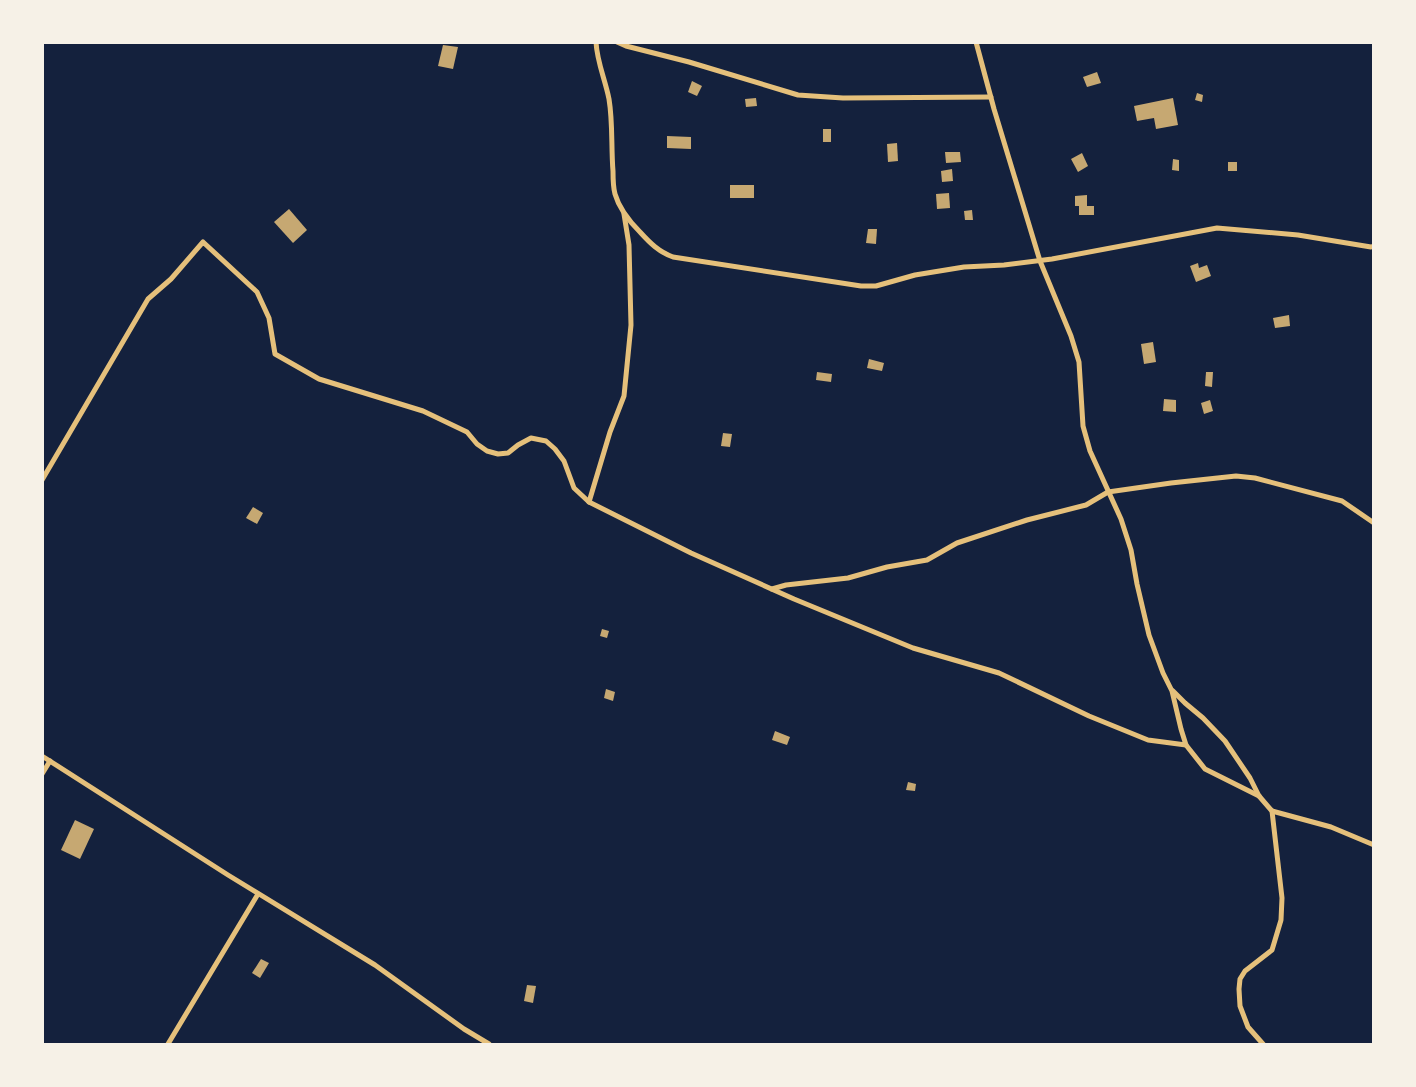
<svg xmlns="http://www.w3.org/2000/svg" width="1416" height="1087" viewBox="0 0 1416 1087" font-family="'Space Grotesk',sans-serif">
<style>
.building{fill:#c6a872}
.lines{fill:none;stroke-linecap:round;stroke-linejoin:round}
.minor{stroke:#e5c07b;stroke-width:5}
</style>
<rect width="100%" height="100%" fill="#14213d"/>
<g class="building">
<polygon points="443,45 458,47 453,69 438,66"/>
<polygon points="1097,72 1101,83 1087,87 1083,77"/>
<polygon points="692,81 702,86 697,96 688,92"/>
<polygon points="1197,93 1203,95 1202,102 1195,100"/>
<polygon points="756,98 757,106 746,107 745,99"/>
<polygon points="1173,98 1178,125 1156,129 1154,118 1137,121 1134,106"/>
<rect x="823" y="129" width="8" height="13"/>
<polygon points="667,136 691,137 691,149 667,148"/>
<polygon points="897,143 898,161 888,162 887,144"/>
<polygon points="945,152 960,152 961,162 946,163"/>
<polygon points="1082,153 1088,166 1078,172 1071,159"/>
<polygon points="1173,159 1179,160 1179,171 1172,170"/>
<rect x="1228" y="162" width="9" height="9"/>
<polygon points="952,169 953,181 942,182 941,171"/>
<rect x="730" y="185" width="24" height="13"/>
<polygon points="949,193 950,208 937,209 936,194"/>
<polygon points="1087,195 1087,206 1094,206 1094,215 1079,215 1079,206 1075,206 1075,196"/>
<polygon points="289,209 307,230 293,243 274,222"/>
<polygon points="972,210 973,220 965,220 964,211"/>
<polygon points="868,229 877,229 876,244 866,243"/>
<polygon points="1198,263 1199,268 1207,265 1211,276 1196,282 1190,266"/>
<polygon points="1289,315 1290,326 1275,328 1273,318"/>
<polygon points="1153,342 1156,362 1144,364 1141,344"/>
<polygon points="869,359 884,363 882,371 867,368"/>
<polygon points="817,372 832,374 831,382 816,380"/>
<polygon points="1206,372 1213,372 1212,387 1205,386"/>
<polygon points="1164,399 1176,400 1176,412 1163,411"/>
<polygon points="1210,400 1213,411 1204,414 1201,403"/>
<polygon points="723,433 732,434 730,447 721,446"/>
<polygon points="253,507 263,513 257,524 246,518"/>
<polygon points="602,629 609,631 607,638 600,636"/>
<polygon points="606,689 615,692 613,701 604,698"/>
<polygon points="775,731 790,737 787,745 772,740"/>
<polygon points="908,782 916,784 915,791 906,790"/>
<polygon points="75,820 94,829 80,859 61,850"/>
<polygon points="261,959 269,963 260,978 252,973"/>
<polygon points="527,985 536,986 533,1003 524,1001"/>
</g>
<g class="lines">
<g class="minor">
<path d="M596 42C597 62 605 79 609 99 613 123 611 147 613 171 613 179 613 187 615 194 619 208 630 222 640 232 650 243 659 252 673 257L861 286H876L915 275 964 267 1004 265 1052 259 1217 228 1298 235 1371 247 1374 246"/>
<polyline points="617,42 626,46 689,62 798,95 843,98 991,97"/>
<polyline points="976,42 994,109 1040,261 1071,336 1079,362 1083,426 1090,451 1121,519 1131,550 1137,584 1149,635 1163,673 1172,691 1181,729 1186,745 1205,769 1259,796"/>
<polyline points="42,480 148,299 171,279 203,242 257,292 269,318 275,354 319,379 423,411 467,432 477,444 487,451 498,454 508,453 518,445 531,438 546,441 555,449 564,461 574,488 589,502 691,553 794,599 913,648 999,673 1089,716 1148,740 1186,745"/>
<polyline points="589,502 610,432 624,396 631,325 629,245 624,214"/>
<polyline points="772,589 786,585 848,578 887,567 927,560 957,543 1027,520 1086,505 1108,492 1171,483 1236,476 1255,478 1342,501 1374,523"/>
<polyline points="1173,691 1185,703 1203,718 1225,741 1250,778 1259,796 1272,811 1282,898 1281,920 1272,950 1245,971 1240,979 1239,989 1240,1006 1248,1027 1263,1044"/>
<polyline points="42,756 228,875 375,965 464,1029 489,1044"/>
<polyline points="42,774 50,761"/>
<polyline points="1272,811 1331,827 1374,845"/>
<polyline points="168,1044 258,894"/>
</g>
</g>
<rect width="1416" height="1087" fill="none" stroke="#f6f1e7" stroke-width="88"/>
</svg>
